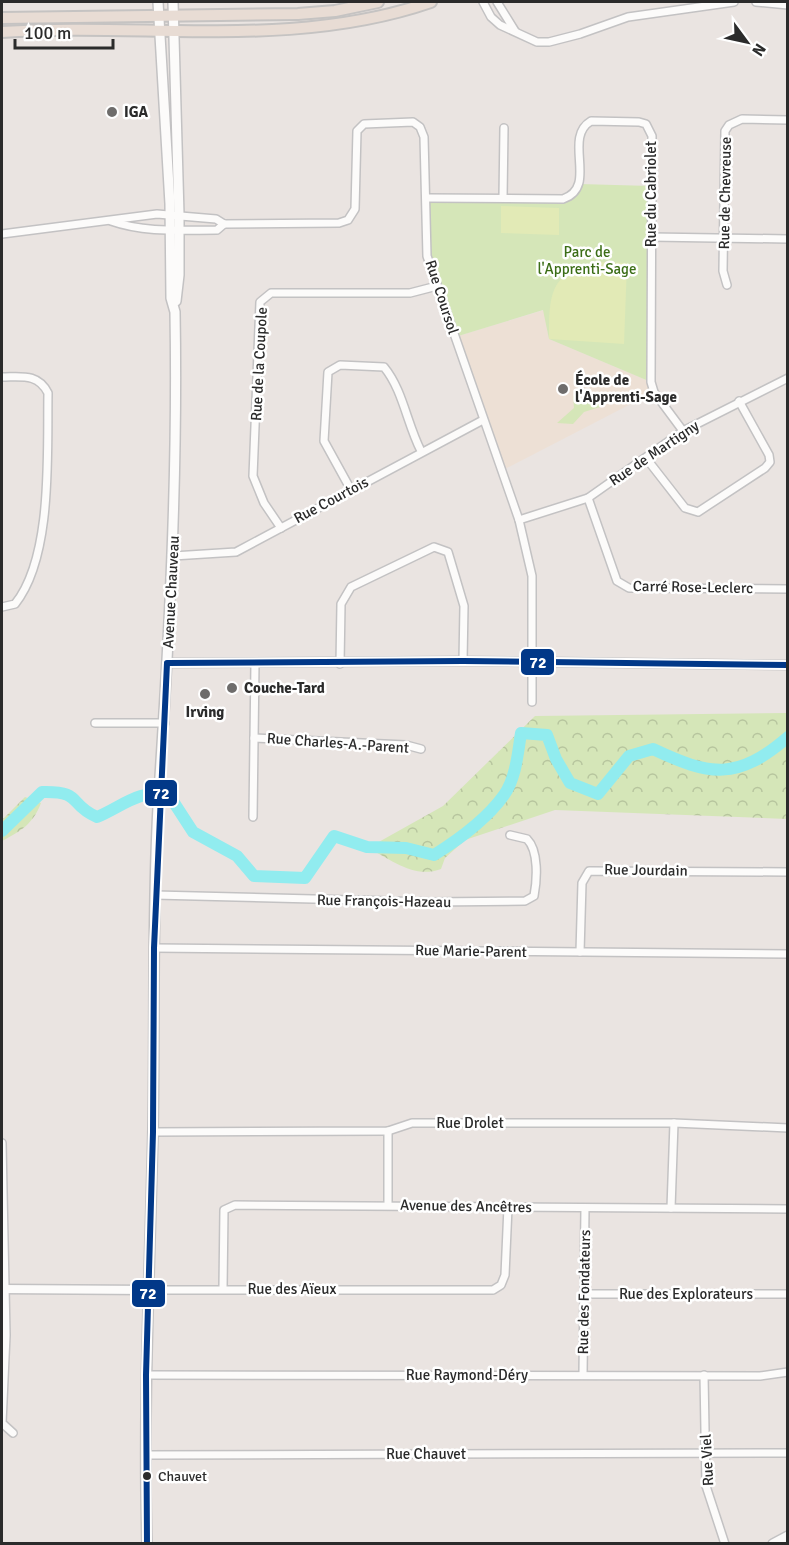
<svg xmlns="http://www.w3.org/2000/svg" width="789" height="1545" viewBox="0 0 789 1545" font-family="Signika,sans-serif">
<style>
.education{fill:#ede0d5}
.forest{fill:url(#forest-crowns)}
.park{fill:#d5e6b8}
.pitch{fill:#e2eab6}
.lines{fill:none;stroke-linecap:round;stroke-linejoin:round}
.river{stroke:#91ecef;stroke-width:12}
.minor-casing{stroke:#c3c2c3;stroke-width:10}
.tertiary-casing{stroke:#c3c2c3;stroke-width:11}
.secondary-casing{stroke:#c3c2c3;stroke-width:12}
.trunk-casing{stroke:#c5c3c2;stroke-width:14}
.minor{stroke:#fcfbfa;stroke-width:7}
.tertiary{stroke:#fcfbfa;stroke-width:8}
.secondary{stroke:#fcfbfa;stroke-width:9}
.trunk{stroke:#e8dcd4;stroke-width:10}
.bus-1-casing{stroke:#fff;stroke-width:10}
.bus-1{stroke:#013888;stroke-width:6}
.poi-dot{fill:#6e6c6b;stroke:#fff;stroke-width:2}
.bus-dot{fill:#2b2b2b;stroke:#fff;stroke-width:2}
.labels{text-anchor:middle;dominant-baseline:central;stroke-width:5;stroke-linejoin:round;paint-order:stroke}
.bus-label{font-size:14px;fill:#2b2b2b;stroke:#fff;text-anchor:start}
.poi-label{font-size:15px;font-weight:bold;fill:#2b2b2b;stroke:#fff;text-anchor:start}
.street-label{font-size:15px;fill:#2b2b2b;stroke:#fff}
.park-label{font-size:15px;fill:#3b6d16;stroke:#fff}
.line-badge{stroke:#fff;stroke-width:2}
.badge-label{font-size:16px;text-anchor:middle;font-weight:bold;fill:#fff}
</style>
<defs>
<pattern id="forest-crowns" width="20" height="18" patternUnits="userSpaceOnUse" patternTransform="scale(1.5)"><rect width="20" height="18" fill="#d5e6b8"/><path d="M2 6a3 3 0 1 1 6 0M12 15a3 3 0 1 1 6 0" fill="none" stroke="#b7c59e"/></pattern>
</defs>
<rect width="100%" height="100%" fill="#eae4e1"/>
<polygon class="education" points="544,310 549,339 651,382 654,392 501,471 455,337"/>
<g class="forest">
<path d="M787 713V819L555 810 465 840 445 858 441 869C414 879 392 860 368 848L443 806 535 716Z"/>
<path d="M25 797 41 803C33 824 21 831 2 841V820Z"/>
</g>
<g class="park">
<polygon points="579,184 651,186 651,382 549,339 543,310 455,337 427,256 427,198 563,199"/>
<polygon points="573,396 578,396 584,400 598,397 602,404 600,407 584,412 573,424 557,423 574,408"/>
</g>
<g class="pitch">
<polygon points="501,206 559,208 559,235 501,233"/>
<path d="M598 262 627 263 624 344 549 339C549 295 549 272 598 262Z"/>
</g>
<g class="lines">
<path class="river" d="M2 831 42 792C84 791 67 804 97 817 121 807 141 788 169 795L193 832 237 856 254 876 305 878 334 836 367 847 406 848 434 855C458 840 487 819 504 795 516 778 518 752 521 733L547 735 556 759 570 783 598 794 629 756 653 749C710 776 737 781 788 737"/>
<defs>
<g id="minor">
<polyline points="483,2 491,17 500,25 537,42 549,42 580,34 628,17 734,2"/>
<polyline points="497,2 515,31"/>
<polyline points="756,2 788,5"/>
<path d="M427 198 563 199C599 187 562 138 591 121L639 122 646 124 652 136 651 382 654 392 683 431"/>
<polyline points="503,198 504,128"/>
<path d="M111 221C145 233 181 230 217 230L224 224"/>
<polyline points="2,234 157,214 216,219 224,224 339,223 348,220 355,209 357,131 364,124 413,122 420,127 424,137 427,256 519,520 532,576 532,702"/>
<polyline points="651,237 788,239"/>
<polyline points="727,285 723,271 725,131 729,125 742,119 788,120"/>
<path d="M2 377C21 377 38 373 48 393 47 452 53 557 15 604L2 607"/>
<polyline points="646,458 685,508 698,512 765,468 770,462 769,455 739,401"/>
<path d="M351 490 324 441 328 372 340 365 384 367C403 390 407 424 421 451"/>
<polyline points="588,498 617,581 629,588 788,589"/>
<polyline points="519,520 588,498 683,431 788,378"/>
<polyline points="281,528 264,503 253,476 260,302 271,293 410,293 437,286"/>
<polyline points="173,556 236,552 483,420"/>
<polyline points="340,664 341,604 351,587 434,547 448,552 464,606 463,661"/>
<polyline points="95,723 165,723"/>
<polyline points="254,738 406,745 421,749"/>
<polyline points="253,817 255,663"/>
<path d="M155 895 431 902 525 901 534 896C537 880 539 851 527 839L510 835"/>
<polyline points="154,948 788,954"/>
<polyline points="580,952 582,883 589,871 788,872"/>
<polyline points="153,1132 388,1131 412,1123 674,1123 788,1128"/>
<polyline points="2,1143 6,1335 2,1423 13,1433"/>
<polyline points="388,1205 388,1131"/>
<polyline points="671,1208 674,1123"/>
<polyline points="223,1288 224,1210 235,1205 788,1209"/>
<polyline points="148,1290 493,1290 501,1285 505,1275 508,1207"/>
<polyline points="584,1294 788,1294"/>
<polyline points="146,1375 760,1376 788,1372"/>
<polyline points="583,1375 585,1208"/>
<polyline points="704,1375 706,1486 725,1544"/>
<polyline points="146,1455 788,1453"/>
</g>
<g id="tertiary">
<polyline points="167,663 463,661 788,665"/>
<polyline points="2,1289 148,1290"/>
</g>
<g id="secondary">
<polyline points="173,2 179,215 179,275 176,301"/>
<path d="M147 1544C143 1405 150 1267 153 1129 155 1022 152 914 158 807 169 642 178 478 175 312L171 298 170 204 158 2"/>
<polyline points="773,1544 788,1536"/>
</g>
<g id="trunk">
<polyline points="2,18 298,14 335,11 378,2"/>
<path d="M2 32C145 22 292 50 431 2"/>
</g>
</defs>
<use href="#minor" class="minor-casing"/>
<use href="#tertiary" class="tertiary-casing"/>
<use href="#secondary" class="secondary-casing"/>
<use href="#trunk" class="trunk-casing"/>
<use href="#minor" class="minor"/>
<use href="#tertiary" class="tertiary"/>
<use href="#secondary" class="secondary"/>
<use href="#trunk" class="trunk"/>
<defs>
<polyline id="bus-1" points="147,1544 146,1375 153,1132 154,948 167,663 463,661 788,665"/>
</defs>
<use href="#bus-1" class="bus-1-casing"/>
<use href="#bus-1" class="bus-1"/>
</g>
<g class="poi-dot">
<circle cx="112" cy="112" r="6"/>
<circle cx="563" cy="389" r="6"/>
<circle cx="232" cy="688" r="6"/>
<circle cx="205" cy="694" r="6"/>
</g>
<circle class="bus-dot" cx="147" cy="1476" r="5"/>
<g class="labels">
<g class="bus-label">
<text x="158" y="1476">Chauvet</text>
</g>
<g class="poi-label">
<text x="124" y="112">IGA</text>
<text x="575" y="380">École de<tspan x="575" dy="17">l'Apprenti-Sage</tspan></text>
<text x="244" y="688">Couche-Tard</text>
<text x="205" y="712" text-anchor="middle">Irving</text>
</g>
<g class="street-label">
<text transform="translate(725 193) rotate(-89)">Rue de Chevreuse</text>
<text transform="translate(651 194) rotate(-90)">Rue du Cabriolet</text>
<text transform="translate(442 297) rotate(72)">Rue Coursol</text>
<text transform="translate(259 364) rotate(-87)">Rue de la Coupole</text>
<text transform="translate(654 453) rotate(-34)">Rue de Martigny</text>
<text transform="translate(331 500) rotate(-28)">Rue Courtois</text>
<text transform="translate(693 587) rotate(1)">Carré Rose-Leclerc</text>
<text transform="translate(171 592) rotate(-87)">Avenue Chauveau</text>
<text transform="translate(338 743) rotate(4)">Rue Charles-A.-Parent</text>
<text transform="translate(646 870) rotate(1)">Rue Jourdain</text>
<text transform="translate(384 901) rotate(1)">Rue François-Hazeau</text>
<text transform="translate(471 951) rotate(1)">Rue Marie-Parent</text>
<text x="470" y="1123">Rue Drolet</text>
<text transform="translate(466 1206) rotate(1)">Avenue des Ancêtres</text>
<text x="292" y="1289">Rue des Aïeux</text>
<text transform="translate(584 1292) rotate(-89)">Rue des Fondateurs</text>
<text x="686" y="1294">Rue des Explorateurs</text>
<text x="467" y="1375">Rue Raymond-Déry</text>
<text x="426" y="1454">Rue Chauvet</text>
<text transform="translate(707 1460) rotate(-93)">Rue Viel</text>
</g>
<g class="park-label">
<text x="587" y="252">Parc de<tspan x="587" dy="17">l'Apprenti-Sage</tspan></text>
</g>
</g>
<g class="line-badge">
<rect x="520" y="648" width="35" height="28" rx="6" fill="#013888"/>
<rect x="144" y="779" width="34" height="28" rx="6" fill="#013888"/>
<rect x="131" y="1279" width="35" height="29" rx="6" fill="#013888"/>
</g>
<g class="badge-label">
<text x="538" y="668">72</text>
<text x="161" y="799">72</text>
<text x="148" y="1299">72</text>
</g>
<rect width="789" height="1545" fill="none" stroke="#2b2b2b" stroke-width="6"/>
<g transform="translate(747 42) rotate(123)" stroke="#ffffff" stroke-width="4.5" paint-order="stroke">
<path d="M0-4.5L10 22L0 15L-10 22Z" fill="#2b2b2b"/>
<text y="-9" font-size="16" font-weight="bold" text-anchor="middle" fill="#2b2b2b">N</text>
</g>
<path d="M15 39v9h98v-9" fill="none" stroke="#2b2b2b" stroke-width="3"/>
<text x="24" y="39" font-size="18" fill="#2b2b2b" stroke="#ffffff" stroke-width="4.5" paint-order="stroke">100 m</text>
</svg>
